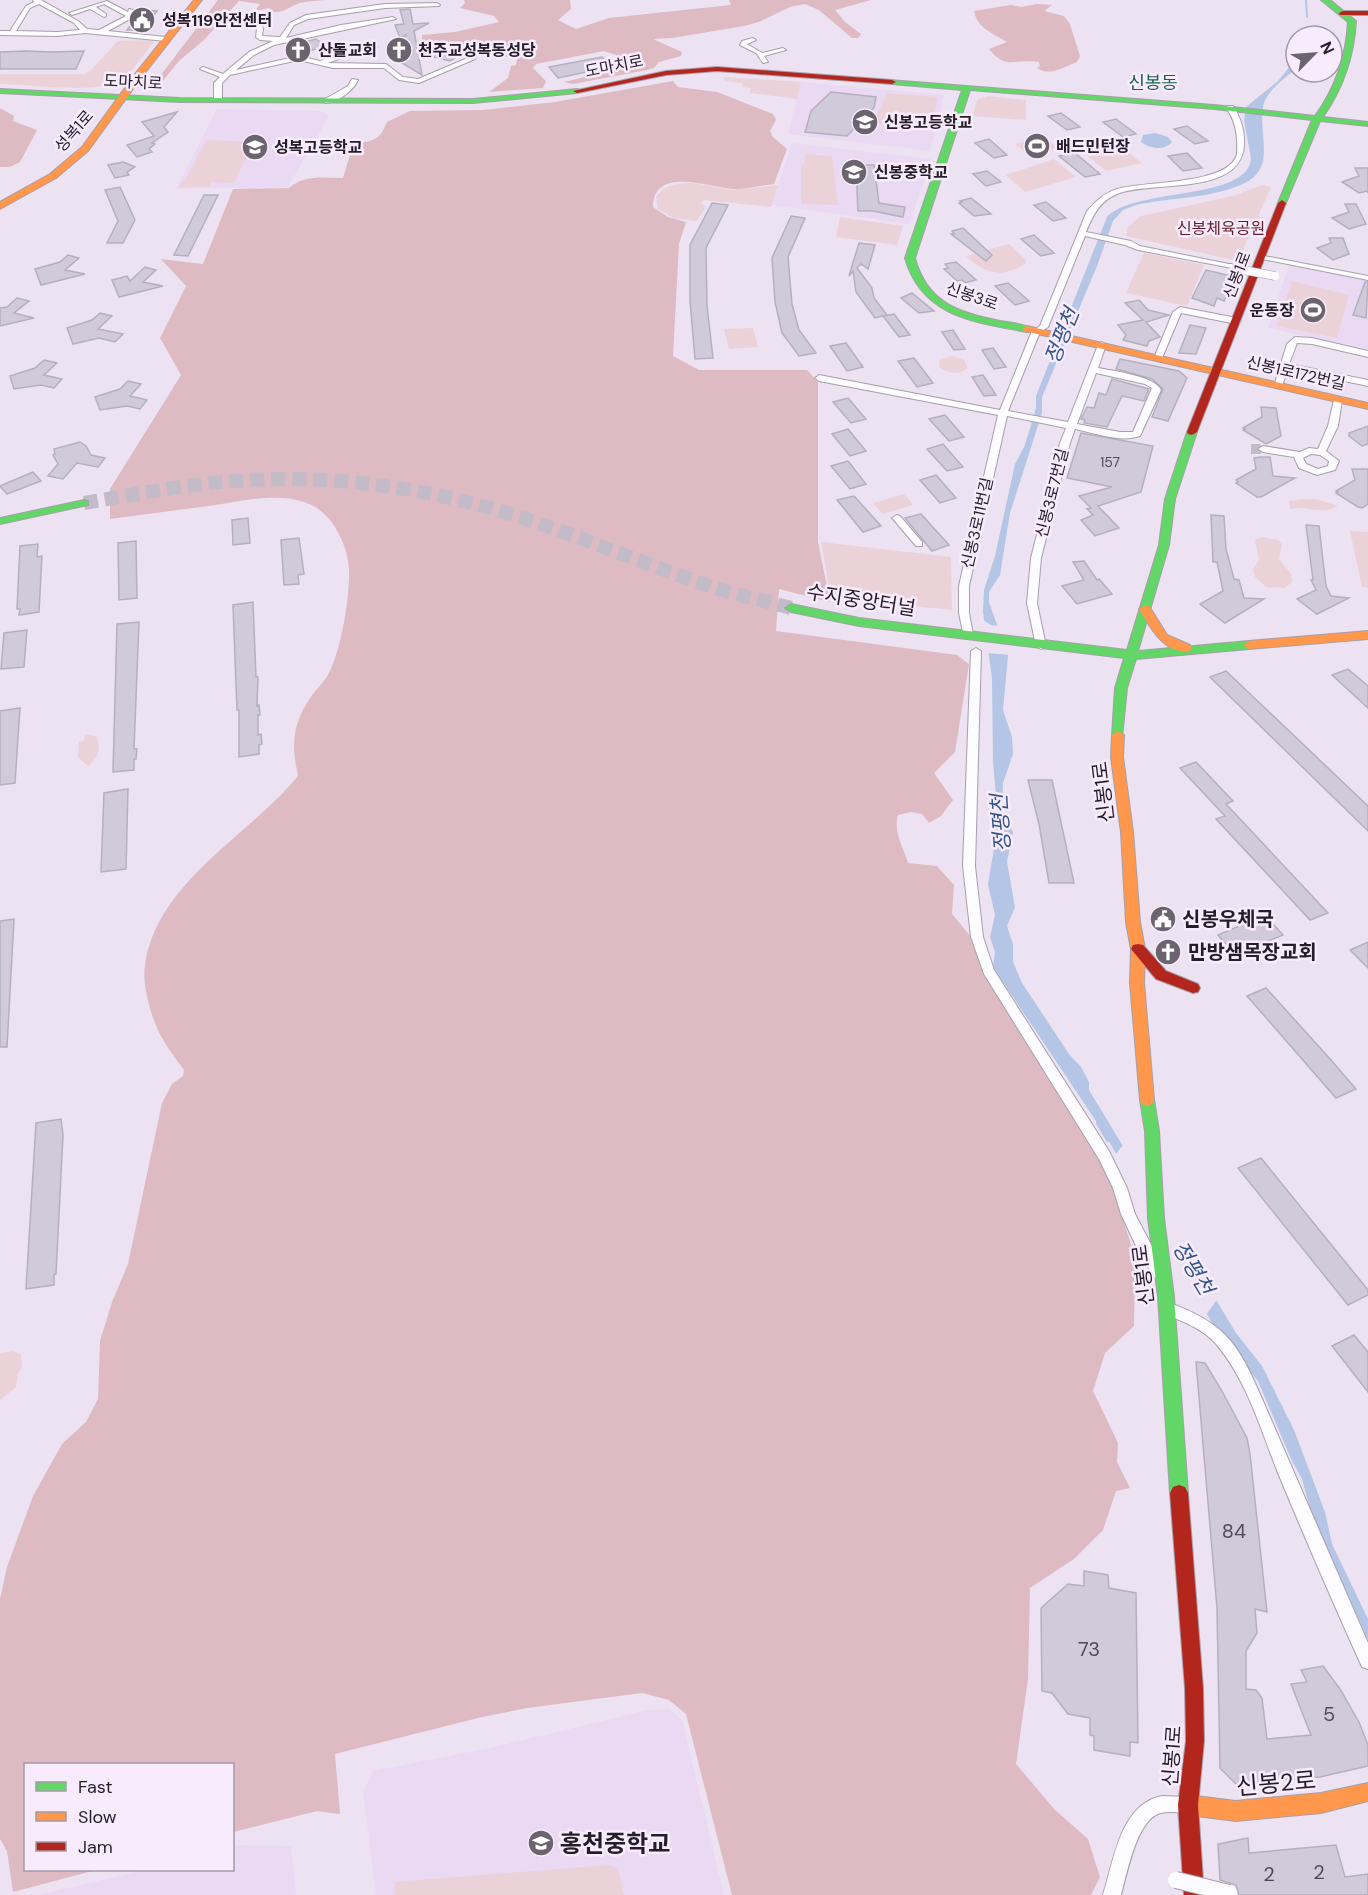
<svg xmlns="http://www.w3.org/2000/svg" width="1368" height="1895" viewBox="0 0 1368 1895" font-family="'DM Sans','Noto Sans KR',sans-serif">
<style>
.built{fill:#ead9f2}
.green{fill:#ebd2d9}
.forest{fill:#debac3}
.water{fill:#b4c5e6}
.pier{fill:#ece2f1}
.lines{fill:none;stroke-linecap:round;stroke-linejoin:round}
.stream-far1{stroke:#b4c5e6;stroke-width:2}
.stream{stroke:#b4c5e6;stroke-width:4}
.building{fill:#d0cada;stroke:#b6b0bd;stroke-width:1.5}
.street-tunnel-far1{stroke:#c4bbc9;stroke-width:8;stroke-dasharray:8 4;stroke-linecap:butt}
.street-tunnel{stroke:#c4bbc9;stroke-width:10;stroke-dasharray:10 4.5;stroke-linecap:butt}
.secondary-tunnel{stroke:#c4bbc9;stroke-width:14;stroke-dasharray:14 7;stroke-linecap:butt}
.street-casing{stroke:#a79fab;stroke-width:2}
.fast-casing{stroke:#a79fab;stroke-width:2}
.slow-casing{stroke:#a79fab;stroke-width:2}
.jam-casing{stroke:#a79fab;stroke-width:2}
.street{fill:#fcfbfd;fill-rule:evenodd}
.fast{fill:#63d668;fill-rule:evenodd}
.slow{fill:#ff974d;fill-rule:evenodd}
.jam{fill:#b3261e;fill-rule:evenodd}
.street-bridge-far1-casing{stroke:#a79fab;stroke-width:9;stroke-linecap:butt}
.street-bridge-casing{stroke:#a79fab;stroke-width:18;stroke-linecap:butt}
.street-bridge-far1{stroke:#fcfbfd;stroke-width:8}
.street-bridge{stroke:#fcfbfd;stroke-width:16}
.labels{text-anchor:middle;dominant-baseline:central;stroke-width:5;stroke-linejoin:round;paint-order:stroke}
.far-number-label{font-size:14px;fill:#504a56}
.far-poi-label{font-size:16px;font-weight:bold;fill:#251e28;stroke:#f8ecfc;text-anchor:start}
.far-street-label{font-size:16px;fill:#251e28;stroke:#f8ecfc}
.far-park-label{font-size:16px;fill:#611d27;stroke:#f8ecfc}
.far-quarter-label{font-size:18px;fill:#16624d;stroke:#f8ecfc}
.street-label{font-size:20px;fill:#251e28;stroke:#f8ecfc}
.poi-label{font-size:20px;font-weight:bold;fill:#251e28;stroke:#f8ecfc;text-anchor:start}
.near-number-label{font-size:20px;fill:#504a56}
.water-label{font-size:21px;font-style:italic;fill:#31558a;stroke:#f8ecfc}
.near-street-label{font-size:24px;fill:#251e28;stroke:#f8ecfc}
.near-poi-label{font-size:24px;font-weight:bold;fill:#251e28;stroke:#f8ecfc;text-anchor:start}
</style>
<rect width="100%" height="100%" fill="#ece2f1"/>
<g class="built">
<polygon points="801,82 944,95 930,151 788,134"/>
<polygon points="217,109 321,111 329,116 288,187 176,189"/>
<polygon points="792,143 931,159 909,224 772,205"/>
<polygon points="1289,265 1368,280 1368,349 1268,328"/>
<polygon points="669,1709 682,1720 724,1895 376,1895 363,1791 373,1771 490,1748 648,1710"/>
<polygon points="233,1845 291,1846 296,1895 38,1895 146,1870 232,1870"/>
</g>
<g class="green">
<path d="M147 40 154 42C144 54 135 68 124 78 104 96 28 84 0 84V74H85L91 70 118 41Z"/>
<polygon points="724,77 801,82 797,99 750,93 750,88 742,87 742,83 725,81"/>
<polygon points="887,93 938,97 931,129 873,123"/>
<polygon points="988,96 1026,100 1026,120 973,116 977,100"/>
<polygon points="1044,137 1058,148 1029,155 1015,144"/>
<polygon points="1106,138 1113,140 1142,163 1106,171 1076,146 1090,140"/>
<polygon points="206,140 254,142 234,183 211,182 210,187 179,187 182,181 185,181"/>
<polygon points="806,154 832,156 838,205 801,204 801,165 804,165"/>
<polygon points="1054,159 1076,177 1025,192 1006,175"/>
<path d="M693 183 733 190 778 185 771 207 703 200 701 203 706 207 697 221 674 218 658 209 656 197C665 184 679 183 693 183Z"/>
<polygon points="1262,185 1271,187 1238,261 1126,236 1128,227 1141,216 1233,196"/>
<polygon points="840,217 903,226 897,245 836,237"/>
<path d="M1009 244 1025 259 1026 263C1002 279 986 274 966 256Z"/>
<polygon points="1144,253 1204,265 1187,306 1126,293"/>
<polygon points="1292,281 1349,295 1337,338 1277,326"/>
<polygon points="753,328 758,347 729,349 724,329"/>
<path d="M952 356 964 360 968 368C959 375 948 374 939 367L940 360Z"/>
<polygon points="904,494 913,505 883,514 873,503"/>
<path d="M1303 499H1316L1338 506C1321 516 1307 505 1290 509L1289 501Z"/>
<polygon points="1350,531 1368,532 1368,588 1362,587"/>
<polygon points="1262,537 1278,540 1282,544 1279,559 1291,574 1292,582 1285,588 1266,587 1255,577 1253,570 1259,560 1255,540"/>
<polygon points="821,542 951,557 952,610 831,598"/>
<path d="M85 734 96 736C102 749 98 758 88 766L78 757 79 742 84 741Z"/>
<polygon points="12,1351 21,1354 22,1367 18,1374 16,1387 0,1400 0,1353"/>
<polygon points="609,1865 618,1868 624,1895 395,1895 394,1882"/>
</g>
<g class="forest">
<path d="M218 0H325C317 1 308 1 300 3 290 6 285 13 273 12L269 8 255 11 260 4 239 1 204 40 179 61 157 88 154 84Z"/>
<polygon points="464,0 570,0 571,9 558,20 576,29 609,18 731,5 729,0 871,0 835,10 845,22 861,34 858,38 852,38 819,10 805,4 790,7 759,22 744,26 672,38 653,39 682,52 681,56 659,62 654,68 647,70 573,84 564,82 610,71 618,63 616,55 604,51 536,64 533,68 546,81 543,88 489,92 508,78 511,66 516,65 518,56 488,58 469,46 457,42 422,48 422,35 455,32 499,22 494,16 460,8 465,3"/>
<path d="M1037 4 1052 5 1044 11 1064 16 1070 24 1080 56 1077 62C1063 67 1051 77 1037 68L1040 66 1039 62C1015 58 1007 71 989 49L1007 42C994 34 977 28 974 11L1011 5 1022 7Z"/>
<path d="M673 81 678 87 717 92 773 114 776 120 770 131 773 137 787 149 774 184C760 185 745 190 732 189 709 187 653 166 653 207L668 217 686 222 679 244 673 356 699 370H807L818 382V542L830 602 779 589 776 631 957 655 969 664 955 752 934 773 953 800 941 816 929 823 922 814 911 812 898 815C893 832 903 846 908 863L937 866 954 885 952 914 972 938 983 971 1107 1170 1135 1257 1134 1326 1105 1353 1093 1391 1118 1443 1117 1462 1130 1488 1116 1491 1103 1530 1074 1559 1030 1588 1028 1679 1016 1764 1055 1810 1088 1839 1100 1877 1091 1895H732L686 1714 669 1700 642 1693 527 1708 482 1717 335 1754 340 1814 317 1811 233 1832 232 1764H26V1870H96L13 1892 7 1851 0 1839V1599L7 1567 33 1496 62 1444 86 1422 98 1399 100 1341 112 1302 128 1264 162 1103 172 1084 183 1076 184 1070C174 1056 161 1040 155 1023 149 1007 142 983 145 965 157 882 249 836 298 776 291 743 292 723 313 694 318 687 325 681 329 673 341 649 348 606 349 579 350 560 345 544 335 527 308 483 252 500 209 506 176 510 143 515 110 519V489L181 375 160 338 186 286 161 259 203 264 233 189 289 188C305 174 323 178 343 178L353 145C372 139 378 144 387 122L410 111 483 110 555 102Z"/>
<polygon points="0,108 14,116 13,121 37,130 20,162 10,167 0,167"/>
</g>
<g class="water">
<path d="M1296 59V69C1286 77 1268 90 1264 103 1256 131 1278 167 1245 183 1211 199 1172 197 1136 205L1123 210 1113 221 1097 266 1042 397V413L1010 513 1000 575 989 592V602L1008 656 1003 710 1012 737 1013 754 1003 783 1002 812 1013 832 1007 862 1015 907 1007 926 1013 944V962L1022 983 1069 1054 1081 1067 1089 1082V1090L1236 1333 1262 1366 1294 1430 1325 1512 1332 1544 1368 1619V1640L1311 1512 1302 1479 1292 1461 1258 1381 1220 1337 1106 1136 993 967 995 952 990 937 995 915 988 884 996 837 997 807 993 762 992 678 983 612 984 590 995 556 1015 464 1025 445 1036 408V396L1107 217C1135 187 1249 201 1251 158L1244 121 1246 107 1278 81Z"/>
<path d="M1155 133 1168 137 1172 142C1164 151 1150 149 1141 142L1143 135Z"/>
</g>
<g class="pier">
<polygon points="981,619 991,625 1002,626 1003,635 1011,655 985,653"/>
<polygon points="1125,1143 1219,1297 1205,1316 1114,1156"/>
</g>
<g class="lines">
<polyline class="stream-far1" points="1306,0 1307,17"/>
<polyline class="stream" points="1098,1123 1108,1140"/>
</g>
<g class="building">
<polygon points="410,9 413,24 429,23 414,31 422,75 392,57 406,35 400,38 395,25 404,24 400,10"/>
<polygon points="143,10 157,11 142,30 127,30"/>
<polygon points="316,39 326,46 303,53 294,45"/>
<polygon points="437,48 463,53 450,61 429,56"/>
<polygon points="26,51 52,52 84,51 76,69 0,69 0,52"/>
<polygon points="602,57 611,67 558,78 549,67"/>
<polygon points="831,92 876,97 874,108 847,136 805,132 811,111"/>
<polygon points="177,112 164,127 168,132 152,143 155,144 149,149 152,152 137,157 127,145 154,136 142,122"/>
<polygon points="1061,113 1080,127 1067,130 1048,116"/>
<polygon points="1116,119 1136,134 1123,137 1103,122"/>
<polygon points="1187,126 1208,141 1195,144 1174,129"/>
<polygon points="989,139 1007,155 994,158 975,143"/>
<polygon points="1074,152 1100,174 1085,177 1059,156"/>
<polygon points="1187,153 1202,168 1183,171 1168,156"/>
<polygon points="123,162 135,167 127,172 129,175 115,178 108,165"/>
<polygon points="856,165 874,165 879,203 905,207 903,217 873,211 858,211"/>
<polygon points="1355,168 1368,168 1368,193 1367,191 1359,193 1342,182 1359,176"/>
<polygon points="987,171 991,174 1001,182 986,186 973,174"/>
<polygon points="120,187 135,220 123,243 107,243 118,221 105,190"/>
<polygon points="204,195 218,195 188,256 174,255"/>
<polygon points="971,198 991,214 974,216 959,203 962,202 960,201"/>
<polygon points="1046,202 1066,218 1053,221 1034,205"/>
<polygon points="712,203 728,205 706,248 707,306 713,358 695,359 690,301 690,245"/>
<polygon points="1345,204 1356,204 1366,224 1349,229 1332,218 1349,212"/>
<polygon points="791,216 805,218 788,257 792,304 799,330 816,353 799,356 782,333 775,302 772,258"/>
<polygon points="963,228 992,255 986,261 951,234 954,234 952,231"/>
<polygon points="1034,235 1054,253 1041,256 1021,239"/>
<polygon points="1329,238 1343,238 1349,254 1333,260 1317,248 1331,243"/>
<polygon points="859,243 875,245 868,269 861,264 857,268 872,288 874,298 887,315 875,318 856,292 853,271 849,276"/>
<polygon points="68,255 79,258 65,270 85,274 41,285 35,269 60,262"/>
<polygon points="956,262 963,268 976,280 965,283 962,280 957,281 944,269 948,268 945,264"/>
<polygon points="145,267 156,270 143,282 163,286 119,297 112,280 127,276 130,281"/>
<polygon points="1206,270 1235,277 1224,301 1217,298 1214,306 1192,298"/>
<polygon points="1365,282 1368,282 1366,318 1353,315"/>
<polygon points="1008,283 1029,301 1015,305 995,286"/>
<polygon points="912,293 934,311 919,313 901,298"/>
<polygon points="17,298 29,301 14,313 34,318 0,326 0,308 7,307"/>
<polygon points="1139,300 1148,310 1169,315 1146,322 1160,337 1149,341 1147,346 1123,340 1126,335 1118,325 1143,320 1125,303"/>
<polygon points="100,313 112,316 98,329 123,334 115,342 99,338 73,344 67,328 92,320"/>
<polygon points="894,314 910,335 899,337 883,316"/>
<polygon points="1190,325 1206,328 1196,354 1179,353"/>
<polygon points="953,330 965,349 954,350 942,332"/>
<polygon points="846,343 863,367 847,371 830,346"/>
<polygon points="993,348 1006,367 994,369 982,350"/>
<polygon points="914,358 933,383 917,387 898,361"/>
<polygon points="1120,359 1179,371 1187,378 1168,421 1152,417 1163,389 1152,379 1116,369"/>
<polygon points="44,360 57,363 44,375 62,379 54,388 41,385 14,389 10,376 35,368"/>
<polygon points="983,375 996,395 984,396 972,377"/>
<polygon points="1112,379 1149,389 1144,401 1122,396 1107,427 1084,423 1085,420 1081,419 1087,407 1094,408 1099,393 1106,395"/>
<polygon points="128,381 141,384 130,396 147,400 140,409 127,406 100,410 95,397 120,389"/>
<polygon points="848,398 866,419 851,423 833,402"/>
<polygon points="1261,407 1276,408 1281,436 1266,444 1243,430 1245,429 1243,428 1262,417"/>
<polygon points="945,415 964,437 949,441 929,419"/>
<polygon points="1368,426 1368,444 1362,446 1349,436 1349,433"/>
<polygon points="848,429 866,451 850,456 832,434"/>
<polygon points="1081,433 1153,446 1141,492 1098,506 1119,528 1095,536 1081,520 1093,515 1087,509 1091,508 1079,496 1112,487 1067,478"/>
<polygon points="80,442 86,446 91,455 105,458 98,467 77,463 63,479 48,476 58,464 53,455 55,454 54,449"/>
<polygon points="943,444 963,467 947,471 927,449"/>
<polygon points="1261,457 1270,457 1273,476 1295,478 1261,497 1257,497 1236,483 1238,482 1236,480 1256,469 1254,458"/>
<polygon points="848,461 866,484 850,489 831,466"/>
<polygon points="1352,469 1368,469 1368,504 1362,508 1358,507 1336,493 1338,492 1336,491 1355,480"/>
<polygon points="33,472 41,481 7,494 0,486"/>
<polygon points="936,475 956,498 940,503 920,480"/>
<polygon points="854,496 881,526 863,532 837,500"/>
<polygon points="921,514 949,545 932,551 905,518"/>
<polygon points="1211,515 1224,516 1226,549 1234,579 1239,580 1244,598 1264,599 1225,623 1200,604 1223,591 1217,562 1213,562"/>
<polygon points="248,518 250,543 233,545 232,520"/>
<polygon points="1306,525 1319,526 1326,586 1331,596 1349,598 1317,614 1297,599 1316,590 1311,580 1313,580"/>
<polygon points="299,538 304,574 298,575 299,584 284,585 281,540"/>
<polygon points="136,541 137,598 119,600 118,543"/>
<polygon points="38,544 37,557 42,556 39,612 19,615 20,609 17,609 20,546"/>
<polygon points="1084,561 1097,580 1099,579 1112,594 1077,604 1062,586 1084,580 1073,562"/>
<polygon points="253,602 256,677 258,677 257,706 259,705 260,715 258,715 258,735 261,734 262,744 259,745 259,754 239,757 239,710 237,710 233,605"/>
<polygon points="139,622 134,749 137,749 136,759 134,759 134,770 113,772 117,624"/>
<polygon points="27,630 24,667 1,669 4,633"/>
<polygon points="1348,669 1368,686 1368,708 1332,675"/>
<polygon points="1226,671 1368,806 1368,831 1210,677"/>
<polygon points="20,708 15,783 0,785 0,711"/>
<polygon points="1196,762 1233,801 1226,804 1328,913 1310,920 1216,819 1225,816 1180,768"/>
<polygon points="1028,780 1052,780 1074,883 1049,883 1039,824"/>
<polygon points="128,789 126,869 101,872 104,793"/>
<polygon points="1265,915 1283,935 1236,955 1218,935"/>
<polygon points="14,919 7,1047 0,1047 0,921"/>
<polygon points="1368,942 1368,968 1350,950"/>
<polygon points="1266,988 1331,1060 1356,1089 1336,1098 1247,996"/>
<polygon points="61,1119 63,1135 56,1274 54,1275 54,1285 26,1289 36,1123"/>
<polygon points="1261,1158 1368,1290 1368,1295 1348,1305 1238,1168"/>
<polygon points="1354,1335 1368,1352 1368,1392 1332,1346"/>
<polygon points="1196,1362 1205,1363 1222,1391 1247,1438 1250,1454 1267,1612 1255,1609 1257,1633 1246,1651 1246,1689 1256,1690 1262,1698 1267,1739 1311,1735 1291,1684 1307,1682 1301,1670 1323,1666 1340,1689 1359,1722 1368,1745 1368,1766 1320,1777 1236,1784 1220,1768 1217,1608"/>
<polygon points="1084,1571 1108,1575 1109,1588 1136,1593 1138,1743 1130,1742 1130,1756 1094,1750 1094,1736 1090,1735 1090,1718 1068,1714 1052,1693 1042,1691 1041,1608 1068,1584 1084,1586"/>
<polygon points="1248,1838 1249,1853 1336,1845 1345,1877 1368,1874 1368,1895 1239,1895 1236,1885 1220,1880 1218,1844"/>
</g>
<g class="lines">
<polyline class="street-tunnel-far1" points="370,45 379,44"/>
<polyline class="street-tunnel" points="1251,449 1263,449"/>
<path class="secondary-tunnel" d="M84 503C138 494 192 483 246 480 320 476 395 484 467 502 553 523 633 561 716 588 741 596 766 601 791 608"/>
<defs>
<g id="street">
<path d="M33 0H41L78 21 87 29 99 30 126 16 104 4 96 7 106 14V16L104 17 90 9 72 15 69 13 107 1 128 12 129 9 134 10V15L130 19 108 31 166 37 169 39 166 41 85 33 57 36 0 35V31H10L26 6 34 2ZM39 4 74 23 80 30 57 32 16 31 30 8Z"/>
<polygon points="437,3 440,5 439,6 385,8 308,19 294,25 286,38 341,25 393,17 396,19 274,45 254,55 236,70 299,56 320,61 370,43 373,45 372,46 328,63 386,64 403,77 418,79 470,57 465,51 466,50 470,50 477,55 475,59 419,83 399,80 384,68 333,68 299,60 230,75 222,83 222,100 218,102 214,100 214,83 220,77 200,69 203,67 223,74 249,52 273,41 260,40 256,37 257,29 253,13 258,14 263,29 262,36 280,37 290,23 306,15 385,4"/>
<polygon points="753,38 756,40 747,44 762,53 783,48 786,50 764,56 768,62 763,63 756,53 740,45 742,41"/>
<path d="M352 79 358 80C353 91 337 103 325 103V99L348 86Z"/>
<path d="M1227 106H1233C1241 118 1245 131 1244 145 1241 197 1152 180 1117 194 1100 201 1093 215 1086 232L1131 241 1140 246 1229 264H1232V268L1138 250 1125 245 1085 236 1048 327 1040 332 1008 411 1068 422 1098 345 1102 342 1106 345 1098 368C1113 371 1155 376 1161 390L1140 436C1121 443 1094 433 1075 429L1070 443 1041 558 1037 603 1046 646 1041 649 1036 646 1027 603 1031 558 1060 443 1066 428 1007 416 969 586V613L973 635 972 637H964L959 613V586L998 415 819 381 815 378 819 375 1000 410 1032 331 1040 326 1087 211C1095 202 1104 193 1117 189 1143 181 1224 185 1236 157 1238 152 1237 144 1237 139 1236 127 1233 117 1226 108ZM1096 373 1145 384 1152 388 1133 432H1120L1077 424Z"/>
<polygon points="1259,255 1368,276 1368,280 1262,259 1259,259"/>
<polygon points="1180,307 1237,318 1241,321 1237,324 1181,313 1162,358 1155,360 1154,358 1173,312"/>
<polygon points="1295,337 1312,338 1368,351 1368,357 1312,344 1297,343 1289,364 1368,380 1368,386 1288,369 1282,386 1275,388 1274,386 1287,344"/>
<path d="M1338 397 1342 400 1338 426 1326 451 1339 461 1335 470 1317 475 1299 468 1294 457 1263 452 1258 449 1263 446 1300 452 1309 448 1318 449 1328 426 1334 400ZM1311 454 1320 455 1329 461 1328 466 1318 469 1306 464 1303 458Z"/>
<polygon points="897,515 900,516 922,542 922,546 916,546 894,520 892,518"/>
<polygon points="976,648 981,651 975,866 983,937 994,970 1109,1151 1127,1188 1135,1214 1166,1273 1164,1277 1159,1279 1154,1277 1137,1248 1121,1214 1113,1188 1099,1159 984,974 971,937 963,866 971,651"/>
<path d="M1167 1302C1222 1322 1237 1340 1260 1394L1368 1643V1669L1362 1667C1333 1603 1305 1538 1278 1473 1261 1430 1247 1381 1217 1345 1203 1328 1181 1321 1162 1313L1160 1308 1162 1303Z"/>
<path d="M1162 1796 1188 1797 1194 1799 1196 1805 1194 1811C1183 1815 1172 1810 1161 1813 1137 1818 1127 1874 1121 1895H1103C1114 1861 1120 1804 1162 1796Z"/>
</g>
<g id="fast">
<path d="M1321 0H1330L1356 21C1354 57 1344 87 1323 117L1368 122V126L1320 121 1285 205 1278 203 1312 120 1214 109 970 90 915 258C927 303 958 312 1000 321 1010 323 1024 323 1032 329L1027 332C974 322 922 317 905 258L962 90 892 84 888 82 889 80 1214 105 1315 116C1336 87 1346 57 1348 22Z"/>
<polygon points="0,89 180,98 473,99 577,89 581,91 577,93 473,103 180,102 0,93"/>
<polygon points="1192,429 1197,432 1175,499 1169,545 1138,651 1249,641 1255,645 1249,649 1136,659 1127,688 1122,738 1114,738 1112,735 1115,688 1124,658 859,626 791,612 785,608 791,604 859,618 1127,650 1159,545 1165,499 1187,432"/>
<polygon points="84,500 88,501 88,505 0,524 0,518"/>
<polygon points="1147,1094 1152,1096 1154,1100 1159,1131 1164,1218 1174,1297 1188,1493 1185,1499 1179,1501 1173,1499 1170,1493 1158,1297 1148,1218 1145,1131 1140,1100 1142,1096"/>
</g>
<g id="slow">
<polygon points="194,0 202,0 141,78 88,151 56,178 0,209 0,202 50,174 82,147 135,74"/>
<polygon points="1027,326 1368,403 1368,409 1024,331 1022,329"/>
<path d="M1145 605 1149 606 1167 635 1190 645 1192 648 1190 651C1165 655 1150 627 1139 609Z"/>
<polygon points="1368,631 1368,639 1249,649 1243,645 1249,641"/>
<polygon points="1118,731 1124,735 1123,757 1133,832 1140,922 1145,949 1144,983 1154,1100 1152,1104 1147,1106 1142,1104 1140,1100 1130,983 1131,949 1126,922 1121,832 1111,757 1112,735"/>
<polygon points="1368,1783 1368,1801 1321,1813 1236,1821 1188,1815 1181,1812 1178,1805 1181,1798 1188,1795 1236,1801 1321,1793"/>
</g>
<g id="jam">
<polygon points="1343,11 1368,11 1368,15 1340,15 1339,13"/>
<polygon points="717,67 892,80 896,82 892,84 717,71 666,75 577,93 573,91 666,71"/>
<polygon points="1282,200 1286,203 1197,432 1192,435 1188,434 1187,432 1278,203"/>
<polygon points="1138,944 1143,945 1166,971 1198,984 1200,988 1198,992 1193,993 1156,979 1131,949 1133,945"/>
<polygon points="1179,1485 1185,1487 1188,1493 1203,1688 1204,1741 1198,1805 1204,1895 1184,1895 1178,1805 1186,1741 1185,1688 1170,1493 1173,1487"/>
</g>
</defs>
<use href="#street" class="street-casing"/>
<use href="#fast" class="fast-casing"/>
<use href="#slow" class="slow-casing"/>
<use href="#jam" class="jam-casing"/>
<use href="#street" class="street"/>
<use href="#fast" class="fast"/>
<use href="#slow" class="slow"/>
<use href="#jam" class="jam"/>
<defs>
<polyline id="street-bridge-far1" points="1238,269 1275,276"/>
<polyline id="street-bridge" points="1176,1880 1229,1893"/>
</defs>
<use href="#street-bridge-far1" class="street-bridge-far1-casing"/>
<use href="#street-bridge" class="street-bridge-casing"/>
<use href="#street-bridge-far1" class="street-bridge-far1"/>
<use href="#street-bridge" class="street-bridge"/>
</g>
<defs>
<symbol id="civic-disc" viewBox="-11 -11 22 22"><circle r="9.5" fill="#6b636e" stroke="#f8ecfc"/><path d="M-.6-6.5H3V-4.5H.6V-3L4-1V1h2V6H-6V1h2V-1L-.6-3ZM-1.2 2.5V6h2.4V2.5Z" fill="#fff"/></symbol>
<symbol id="church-disc" viewBox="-11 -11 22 22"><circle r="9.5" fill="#6b636e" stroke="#f8ecfc"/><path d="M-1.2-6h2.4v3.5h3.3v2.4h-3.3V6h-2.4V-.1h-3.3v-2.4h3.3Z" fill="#fff"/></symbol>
<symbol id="school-disc" viewBox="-11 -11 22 22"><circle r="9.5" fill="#6b636e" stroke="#f8ecfc"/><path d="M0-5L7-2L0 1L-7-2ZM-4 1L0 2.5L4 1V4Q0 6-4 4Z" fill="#fff"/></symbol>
<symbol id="stadium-disc" viewBox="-11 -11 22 22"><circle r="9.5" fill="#6b636e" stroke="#f8ecfc"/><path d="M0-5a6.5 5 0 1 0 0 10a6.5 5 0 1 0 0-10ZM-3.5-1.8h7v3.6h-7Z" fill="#fff"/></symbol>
</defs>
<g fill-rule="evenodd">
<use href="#civic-disc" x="127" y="5" width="30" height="30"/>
<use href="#church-disc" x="283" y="35" width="30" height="30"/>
<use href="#church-disc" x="384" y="35" width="30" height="30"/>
<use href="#school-disc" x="850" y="107" width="30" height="30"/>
<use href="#stadium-disc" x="1022" y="131" width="30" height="30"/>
<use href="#school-disc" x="240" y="132" width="30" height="30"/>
<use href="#school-disc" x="839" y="157" width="30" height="30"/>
<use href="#stadium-disc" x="1298" y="295" width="30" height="30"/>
<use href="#civic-disc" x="1148" y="904" width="30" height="30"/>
<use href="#church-disc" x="1153" y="937" width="30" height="30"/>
<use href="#school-disc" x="526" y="1828" width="30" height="30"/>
</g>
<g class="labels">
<g class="far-number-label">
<text x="1110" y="462">157</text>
</g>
<g class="far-poi-label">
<text x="162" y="20">성복119안전센터</text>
<text x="318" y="50">산돌교회</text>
<text x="418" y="50">천주교성복동성당</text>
<text x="884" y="122">신봉고등학교</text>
<text x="1056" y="146">배드민턴장</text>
<text x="274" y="147">성복고등학교</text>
<text x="874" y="172">신봉중학교</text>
<text x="1294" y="310" text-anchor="end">운동장</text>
</g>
<g class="far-street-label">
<text transform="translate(614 66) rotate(-11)">도마치로</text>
<text transform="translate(133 82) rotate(3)">도마치로</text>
<text transform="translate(74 131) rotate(-49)">성복1로</text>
<text transform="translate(1237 275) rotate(-69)">신봉1로</text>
<text transform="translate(972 296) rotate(19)">신봉3로</text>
<text transform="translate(1296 373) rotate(13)">신봉1로172번길</text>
<text transform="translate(1052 493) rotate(-76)">신봉3로7번길</text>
<text transform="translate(977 523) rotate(-77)">신봉3로11번길</text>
</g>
<g class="far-park-label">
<text x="1221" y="228">신봉체육공원</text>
</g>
<g class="far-quarter-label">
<text x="1153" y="83">신봉동</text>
</g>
<g class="street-label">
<text transform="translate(861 600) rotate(9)">수지중앙터널</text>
<text transform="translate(1103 792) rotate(-97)">신봉1로</text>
<text transform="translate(1143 1275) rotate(-97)">신봉1로</text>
<text transform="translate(1172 1756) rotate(-86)">신봉1로</text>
</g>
<g class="poi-label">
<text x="1182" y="919">신봉우체국</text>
<text x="1188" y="952">만방샘목장교회</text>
</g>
<g class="near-number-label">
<text x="1234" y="1531">84</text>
<text x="1089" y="1649">73</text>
<text x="1329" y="1714">5</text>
<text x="1319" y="1872">2</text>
<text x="1269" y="1874">2</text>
</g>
<g class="water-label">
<text transform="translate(1062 336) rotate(-68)">정평천</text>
<text transform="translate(1001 823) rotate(-94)">정평천</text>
<text transform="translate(1193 1268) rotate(59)">정평천</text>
</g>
<g class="near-street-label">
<text transform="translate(1276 1783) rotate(-5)">신봉2로</text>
</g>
<g class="near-poi-label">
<text x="560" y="1843">홍천중학교</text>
</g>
</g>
<rect x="24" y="1763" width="210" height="108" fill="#f8ecfc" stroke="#a49aa7" stroke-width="1.5"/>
<rect x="36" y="1782" width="30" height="9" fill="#63d668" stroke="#a49aa7" stroke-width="1.5"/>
<text x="78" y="1793" font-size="18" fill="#251e28">Fast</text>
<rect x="36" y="1812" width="30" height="9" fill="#ff974d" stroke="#a49aa7" stroke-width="1.5"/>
<text x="78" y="1823" font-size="18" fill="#251e28">Slow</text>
<rect x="36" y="1842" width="30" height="9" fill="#b3261e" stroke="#a49aa7" stroke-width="1.5"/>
<text x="78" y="1853" font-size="18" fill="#251e28">Jam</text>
<g transform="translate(1314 54) rotate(65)"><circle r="28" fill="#f8ecfc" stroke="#a49aa7" stroke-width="1.5"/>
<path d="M0-4.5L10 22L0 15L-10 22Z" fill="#6b636e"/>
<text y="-9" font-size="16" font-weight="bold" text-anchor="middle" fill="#251e28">N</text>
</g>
</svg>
